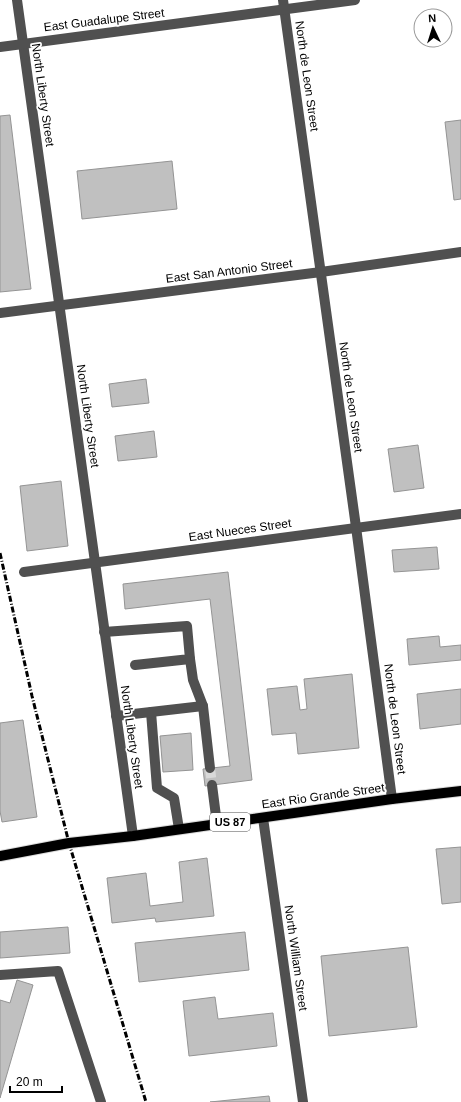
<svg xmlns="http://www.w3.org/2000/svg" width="461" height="1102" viewBox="0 0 461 1102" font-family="Helvetica,sans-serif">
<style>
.building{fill:#c0c0c0;stroke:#949494}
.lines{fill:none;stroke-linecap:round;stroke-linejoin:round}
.minor-tunnel{stroke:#d9d9d9;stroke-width:10;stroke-dasharray:10 5;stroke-linecap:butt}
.major-casing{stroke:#dbdbdb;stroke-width:12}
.minor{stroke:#505050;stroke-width:10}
.major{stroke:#000;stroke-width:10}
.rail{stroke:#000;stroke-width:3;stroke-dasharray:6 2 1 2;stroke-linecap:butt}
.labels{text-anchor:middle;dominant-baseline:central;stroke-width:3.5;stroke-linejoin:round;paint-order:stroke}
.shield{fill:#fff;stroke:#4c4c4c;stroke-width:1}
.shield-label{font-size:11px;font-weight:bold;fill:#000}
.street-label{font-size:12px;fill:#000;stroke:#fff}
</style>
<rect width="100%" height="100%" fill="#fff"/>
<g class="building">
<polygon points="10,115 31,289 0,292 0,116"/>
<polygon points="461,120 461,199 454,200 445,122"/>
<polygon points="172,161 177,209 82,219 77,171"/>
<polygon points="146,379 149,403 112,407 109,384"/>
<polygon points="154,431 157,457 118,461 115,436"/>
<polygon points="418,445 424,488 394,492 388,449"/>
<polygon points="61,481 68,546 27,551 20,486"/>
<polygon points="437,547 439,569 394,572 392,550"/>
<polygon points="228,572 252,780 205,786 203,769 230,766 210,599 125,609 123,584"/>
<polygon points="439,636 440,647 461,645 461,660 409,665 407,639"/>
<polygon points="352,674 359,748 298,754 296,733 272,735 267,689 297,686 300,710 307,709 304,679"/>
<polygon points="461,689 461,724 420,729 417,694"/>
<polygon points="23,720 37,817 2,822 0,811 0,723"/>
<polygon points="191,733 193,770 163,772 160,736"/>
<polygon points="461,847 461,902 442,904 436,849"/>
<polygon points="207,858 214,916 156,922 155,918 112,923 107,878 146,873 150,906 183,902 179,862"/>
<polygon points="68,927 70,953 0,958 0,932"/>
<polygon points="245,932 249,970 139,982 135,943"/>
<polygon points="408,947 417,1027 329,1036 321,956"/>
<polygon points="17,980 33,985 0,1098 0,1000 10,1003"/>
<polygon points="215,997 218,1019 273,1013 277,1046 189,1056 183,1001"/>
<polygon points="269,1096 270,1102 210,1102"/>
</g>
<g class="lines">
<polyline class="minor-tunnel" points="210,768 212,785"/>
<defs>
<polyline id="major" points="0,856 69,843 133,836 392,799 461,791"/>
</defs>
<use href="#major" class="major-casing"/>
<g class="minor">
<polyline points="17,0 133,836"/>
<polyline points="283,0 356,527 392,799"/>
<polyline points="0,47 355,0"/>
<polyline points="0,313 321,272 461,252"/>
<polyline points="24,572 461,514"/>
<polyline points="104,632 187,626 190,659 135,665"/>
<polyline points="203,706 210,768"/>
<polyline points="151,712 157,788 174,798 179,829"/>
<polyline points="116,716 203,706 193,680 190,659"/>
<polyline points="212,785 217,824"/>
<polyline points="263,818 303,1102"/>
<polyline points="0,975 58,971 101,1102"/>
</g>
<use href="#major" class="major"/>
<polyline class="rail" points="0,553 32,696 69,843 146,1102"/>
</g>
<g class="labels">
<rect class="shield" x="210" y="813" width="40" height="18" rx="3"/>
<g class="shield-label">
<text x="230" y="822">US 87</text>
</g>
<g class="street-label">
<text transform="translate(104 20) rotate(-7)">East Guadalupe Street</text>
<text transform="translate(307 76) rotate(82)">North de Leon Street</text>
<text transform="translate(43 95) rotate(82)">North Liberty Street</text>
<text transform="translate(229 271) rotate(-7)">East San Antonio Street</text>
<text transform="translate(351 397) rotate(82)">North de Leon Street</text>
<text transform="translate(88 416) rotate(82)">North Liberty Street</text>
<text transform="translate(240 530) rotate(-8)">East Nueces Street</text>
<text transform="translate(395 719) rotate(83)">North de Leon Street</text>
<text transform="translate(132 737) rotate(82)">North Liberty Street</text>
<text transform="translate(323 796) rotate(-8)">East Rio Grande Street</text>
<text transform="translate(296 958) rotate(82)">North William Street</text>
</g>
</g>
<g transform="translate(433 28) rotate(356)"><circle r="19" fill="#ffffff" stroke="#999999"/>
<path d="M0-3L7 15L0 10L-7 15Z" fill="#000000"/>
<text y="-6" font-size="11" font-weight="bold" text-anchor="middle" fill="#000000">N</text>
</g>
<path d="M10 1086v6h52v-6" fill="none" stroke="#000000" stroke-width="2"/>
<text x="16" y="1086" font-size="12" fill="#000000" stroke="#ffffff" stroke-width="3" paint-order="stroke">20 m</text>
</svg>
